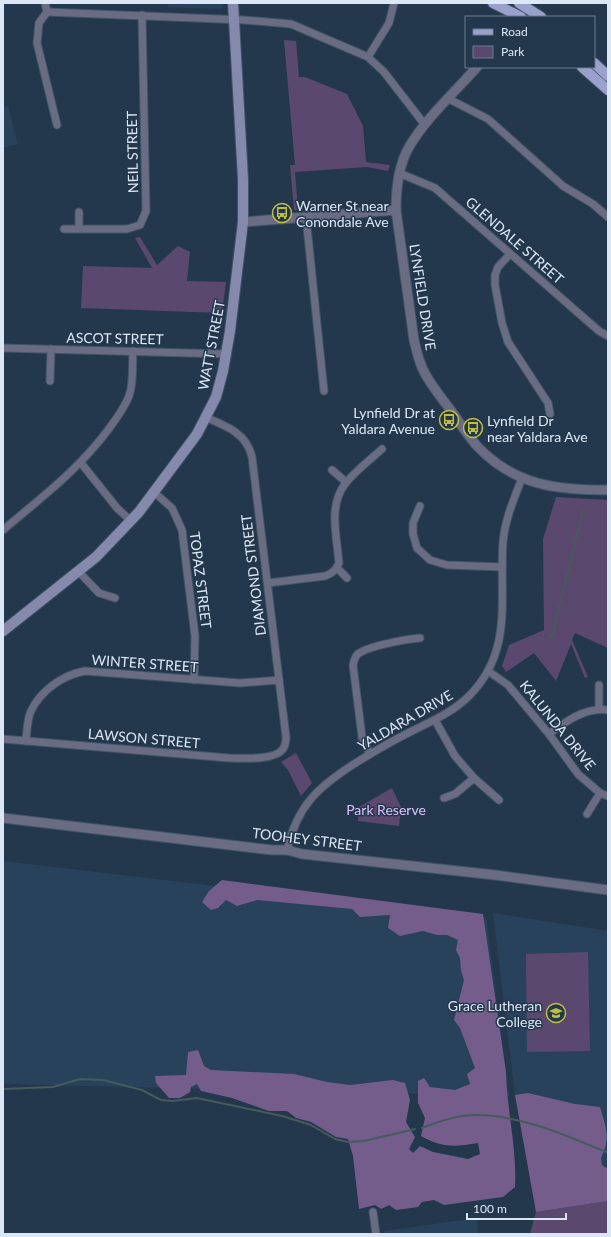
<svg xmlns="http://www.w3.org/2000/svg" width="611" height="1237" viewBox="0 0 611 1237" font-family="Lato,sans-serif">
<style>
.built{fill:#28425c}
.green{fill:#5b486f}
.forest{fill:#745d8b}
.lines{fill:none;stroke-linecap:round;stroke-linejoin:round}
.stream{stroke:#465b5e;stroke-width:2}
.minor-casing{stroke:#415468;stroke-width:9}
.tertiary-casing{stroke:#415468;stroke-width:11}
.secondary-casing{stroke:#415468;stroke-width:12}
.primary-casing{stroke:#415468;stroke-width:12}
.minor{stroke:#696c82;stroke-width:7}
.tertiary{stroke:#696c82;stroke-width:9}
.secondary{stroke:#858aad;stroke-width:10}
.primary{stroke:#9aa1cd;stroke-width:10}
.labels{text-anchor:middle;dominant-baseline:central;stroke-width:3;stroke-linejoin:round;paint-order:stroke}
.street-label{font-size:14px;fill:#dbe7f5;stroke:#24384d}
.poi-label{font-size:14px;fill:#dbe7f5;stroke:#24384d;text-anchor:start}
.park-label{font-size:14px;fill:#ddc1fc;stroke:#24384d}
</style>
<rect width="100%" height="100%" fill="#24384d"/>
<g class="built">
<polygon points="168,3 223,3 223,6 221,9 168,7"/>
<polygon points="8,106 18,144 3,148 3,107"/>
<polygon points="3,861 486,918 509,1096 3,1084"/>
<polygon points="493,913 608,931 608,1201 536,1212 515,1095"/>
<polygon points="477,1218 478,1234 385,1234 384,1231"/>
</g>
<g class="green">
<polygon points="284,40 296,41 299,77 305,77 347,94 363,126 366,162 390,165 388,171 367,167 295,172 298,210 294,210 290,165 295,165"/>
<polygon points="140,237 157,265 178,246 190,252 187,281 226,282 222,313 81,308 83,266 152,268 135,238"/>
<polygon points="556,497 608,500 608,648 575,633 572,640 588,677 585,678 571,644 556,681 534,653 506,672 502,666 509,645 544,630 543,539"/>
<polygon points="296,753 312,783 301,796 288,770 281,762"/>
<polygon points="392,788 401,807 399,826 358,821 359,807"/>
<polygon points="588,952 590,1051 527,1052 526,954"/>
<polygon points="608,1201 608,1234 530,1234 536,1212"/>
</g>
<g class="forest">
<path d="M222 880 483 914 506 1072C507 1111 517 1148 515 1187L503 1197 444 1205 434 1200 422 1202 418 1207 396 1210 389 1205 381 1209 375 1205 359 1209 353 1156 348 1139 336 1137 311 1122 296 1118 287 1111H269L232 1098 201 1091 197 1084 191 1087 190 1092 180 1098H169L156 1083 155 1076 186 1075 188 1052 198 1050 204 1066 211 1070 294 1074 327 1082 350 1085 393 1080 405 1083 410 1100 406 1122 415 1137 409 1149 413 1153 420 1146 433 1152 468 1159 480 1154 478 1143C455 1147 442 1148 421 1136L425 1118 418 1103V1081L424 1078 430 1087 455 1090 470 1084 467 1074 475 1068 460 1028 454 1020 464 980 461 971 460 958 456 950 458 940 447 935H437L423 931 400 936 388 928 390 915 360 917 352 909 257 900 237 906 226 900 218 908 211 910 202 902 209 891Z"/>
<path d="M528 1093 575 1104 600 1107C606 1128 611 1138 601 1158L602 1165 608 1169V1201L536 1212 515 1095Z"/>
</g>
<g class="lines">
<g class="stream">
<polyline points="549,638 553,633 583,510"/>
<polyline points="3,1089 53,1087 80,1079 103,1080 142,1090 161,1100 172,1101 197,1098 282,1116 311,1125 335,1139 348,1142 364,1141 415,1129"/>
<path d="M422 1128C439 1121 460 1114 479 1115 523 1116 568 1136 608 1153"/>
</g>
<defs>
<g id="minor">
<polyline points="45,3 47,12 39,23 37,43 57,125"/>
<polyline points="47,12 244,20 291,24 368,57 384,72 425,125"/>
<polyline points="368,57 389,23 394,3"/>
<polyline points="449,99 488,119 563,186 593,204 608,217"/>
<polyline points="399,173 435,188 599,331 608,336"/>
<polyline points="79,212 79,228"/>
<polyline points="306,217 324,391"/>
<polyline points="64,229 127,229 140,225 146,211 142,15"/>
<polyline points="510,254 498,267 495,275 495,285 502,323 508,342 548,403 550,414"/>
<polyline points="3,348 226,354"/>
<polyline points="50,381 51,349"/>
<polyline points="81,463 117,508 131,521"/>
<polyline points="332,470 346,482"/>
<polyline points="155,493 172,508 182,530 195,636 194,680"/>
<polyline points="420,506 413,523 413,534 417,548 430,560 447,565 502,567"/>
<path d="M3 530C42 497 77 471 108 430 116 419 124 409 129 396 134 382 132 366 133 351"/>
<polyline points="337,568 347,578"/>
<polyline points="78,571 99,593 115,598"/>
<path d="M268 583 325 576C333 573 336 570 339 563 337 537 328 506 345 484 355 471 370 460 382 449"/>
<polyline points="488,671 508,685 549,734 578,774 600,793 608,796"/>
<polyline points="599,709 599,685"/>
<polyline points="435,720 455,756 474,778 499,800"/>
<path d="M549 734C566 721 586 707 608 710"/>
<path d="M3 739 229 758C243 758 274 761 283 749 285 746 286 741 286 737L252 457C247 434 227 426 207 418"/>
<path d="M26 741C27 732 27 719 31 711 41 690 63 675 85 671L240 683 279 680"/>
<path d="M370 754 362 737 353 665C354 661 355 656 358 654 368 646 407 639 420 638"/>
<polyline points="444,798 455,794 474,778"/>
<polyline points="587,814 600,793"/>
<path d="M287 850C297 806 318 787 354 764 373 752 392 741 412 731 432 721 453 712 469 696 514 651 499 598 503 542 505 519 514 499 522 478"/>
<polyline points="373,1212 376,1234"/>
</g>
<g id="tertiary">
<path d="M477 67C454 93 426 118 409 147 398 166 396 189 396 210L414 340C417 353 420 366 427 377 434 389 444 401 452 412 460 423 468 436 477 446 515 486 557 490 608 490"/>
<polyline points="243,222 396,210"/>
<polyline points="3,818 272,850 287,850 302,854 495,875 608,890"/>
</g>
<polyline id="secondary" points="3,631 96,557 139,512 197,434 216,397 223,371 230,331 243,222 243,179 233,3"/>
<g id="primary">
<polyline points="493,3 521,17"/>
<polyline points="519,3 541,17"/>
<polyline points="594,63 608,76"/>
<polyline points="582,67 608,90"/>
</g>
</defs>
<use href="#minor" class="minor-casing"/>
<use href="#tertiary" class="tertiary-casing"/>
<use href="#secondary" class="secondary-casing"/>
<use href="#primary" class="primary-casing"/>
<use href="#minor" class="minor"/>
<use href="#tertiary" class="tertiary"/>
<use href="#secondary" class="secondary"/>
<use href="#primary" class="primary"/>
</g>
<defs>
<symbol id="bus-ring" viewBox="-11 -11 22 22"><circle r="9.5" fill="#24384d" stroke="#c0be41" stroke-width="1.5"/><path d="M-5-6H5V4H4V6H2V4H-2V6H-4V4H-5ZM-3.5-4V0h7V-4ZM-3.5 1.2v1.5H-2V1.2ZM2 1.2v1.5H3.5V1.2Z" fill="#c0be41"/></symbol>
<symbol id="school-ring" viewBox="-11 -11 22 22"><circle r="9.5" fill="#24384d" stroke="#c0be41" stroke-width="1.5"/><path d="M0-5L7-2L0 1L-7-2ZM-4 1L0 2.5L4 1V4Q0 6-4 4Z" fill="#c0be41"/></symbol>
</defs>
<g fill-rule="evenodd">
<use href="#bus-ring" x="271" y="202" width="22" height="22"/>
<use href="#bus-ring" x="438" y="409" width="22" height="22"/>
<use href="#bus-ring" x="462" y="417" width="22" height="22"/>
<use href="#school-ring" x="545" y="1002" width="22" height="22"/>
</g>
<g class="labels">
<g class="street-label">
<text transform="translate(132 152) rotate(-91)">NEIL STREET</text>
<text transform="translate(515 240) rotate(41)">GLENDALE STREET</text>
<text transform="translate(423 297) rotate(81)">LYNFIELD DRIVE</text>
<text transform="translate(115 338) rotate(1)">ASCOT STREET</text>
<text transform="translate(211 345) rotate(-79)">WATT STREET</text>
<text transform="translate(253 575) rotate(-97)">DIAMOND STREET</text>
<text transform="translate(201 580) rotate(83)">TOPAZ STREET</text>
<text transform="translate(145 663) rotate(4)">WINTER STREET</text>
<text transform="translate(405 720) rotate(-30)">YALDARA DRIVE</text>
<text transform="translate(558 725) rotate(51)">KALUNDA DRIVE</text>
<text transform="translate(144 738) rotate(5)">LAWSON STREET</text>
<text transform="translate(307 839) rotate(7)">TOOHEY STREET</text>
</g>
<g class="poi-label">
<text x="296" y="205">Warner St near<tspan x="296" dy="16">Conondale Ave</tspan></text>
<text x="435" y="412" text-anchor="end">Lynfield Dr at<tspan x="435" dy="16">Yaldara Avenue</tspan></text>
<text x="487" y="420">Lynfield Dr<tspan x="487" dy="16">near Yaldara Ave</tspan></text>
<text x="542" y="1005" text-anchor="end">Grace Lutheran<tspan x="542" dy="16">College</tspan></text>
</g>
<g class="park-label">
<text x="386" y="809">Park Reserve</text>
</g>
</g>
<rect width="611" height="1237" fill="none" stroke="#dbe7f5" stroke-width="8"/>
<rect x="465" y="16" width="130" height="52" fill="#24384d" stroke="#6d7e90"/>
<rect x="473" y="29" width="20" height="6" fill="#9aa1cd" stroke="#6d7e90"/>
<text x="501" y="36" font-size="12" fill="#dbe7f5">Road</text>
<rect x="473" y="46" width="20" height="12" fill="#5b486f" stroke="#6d7e90"/>
<text x="501" y="56" font-size="12" fill="#dbe7f5">Park</text>
<path d="M467 1213v6h99v-6" fill="none" stroke="#dbe7f5" stroke-width="2"/>
<text x="473" y="1213" font-size="12" fill="#dbe7f5" stroke="#24384d" stroke-width="3" paint-order="stroke">100 m</text>
</svg>
